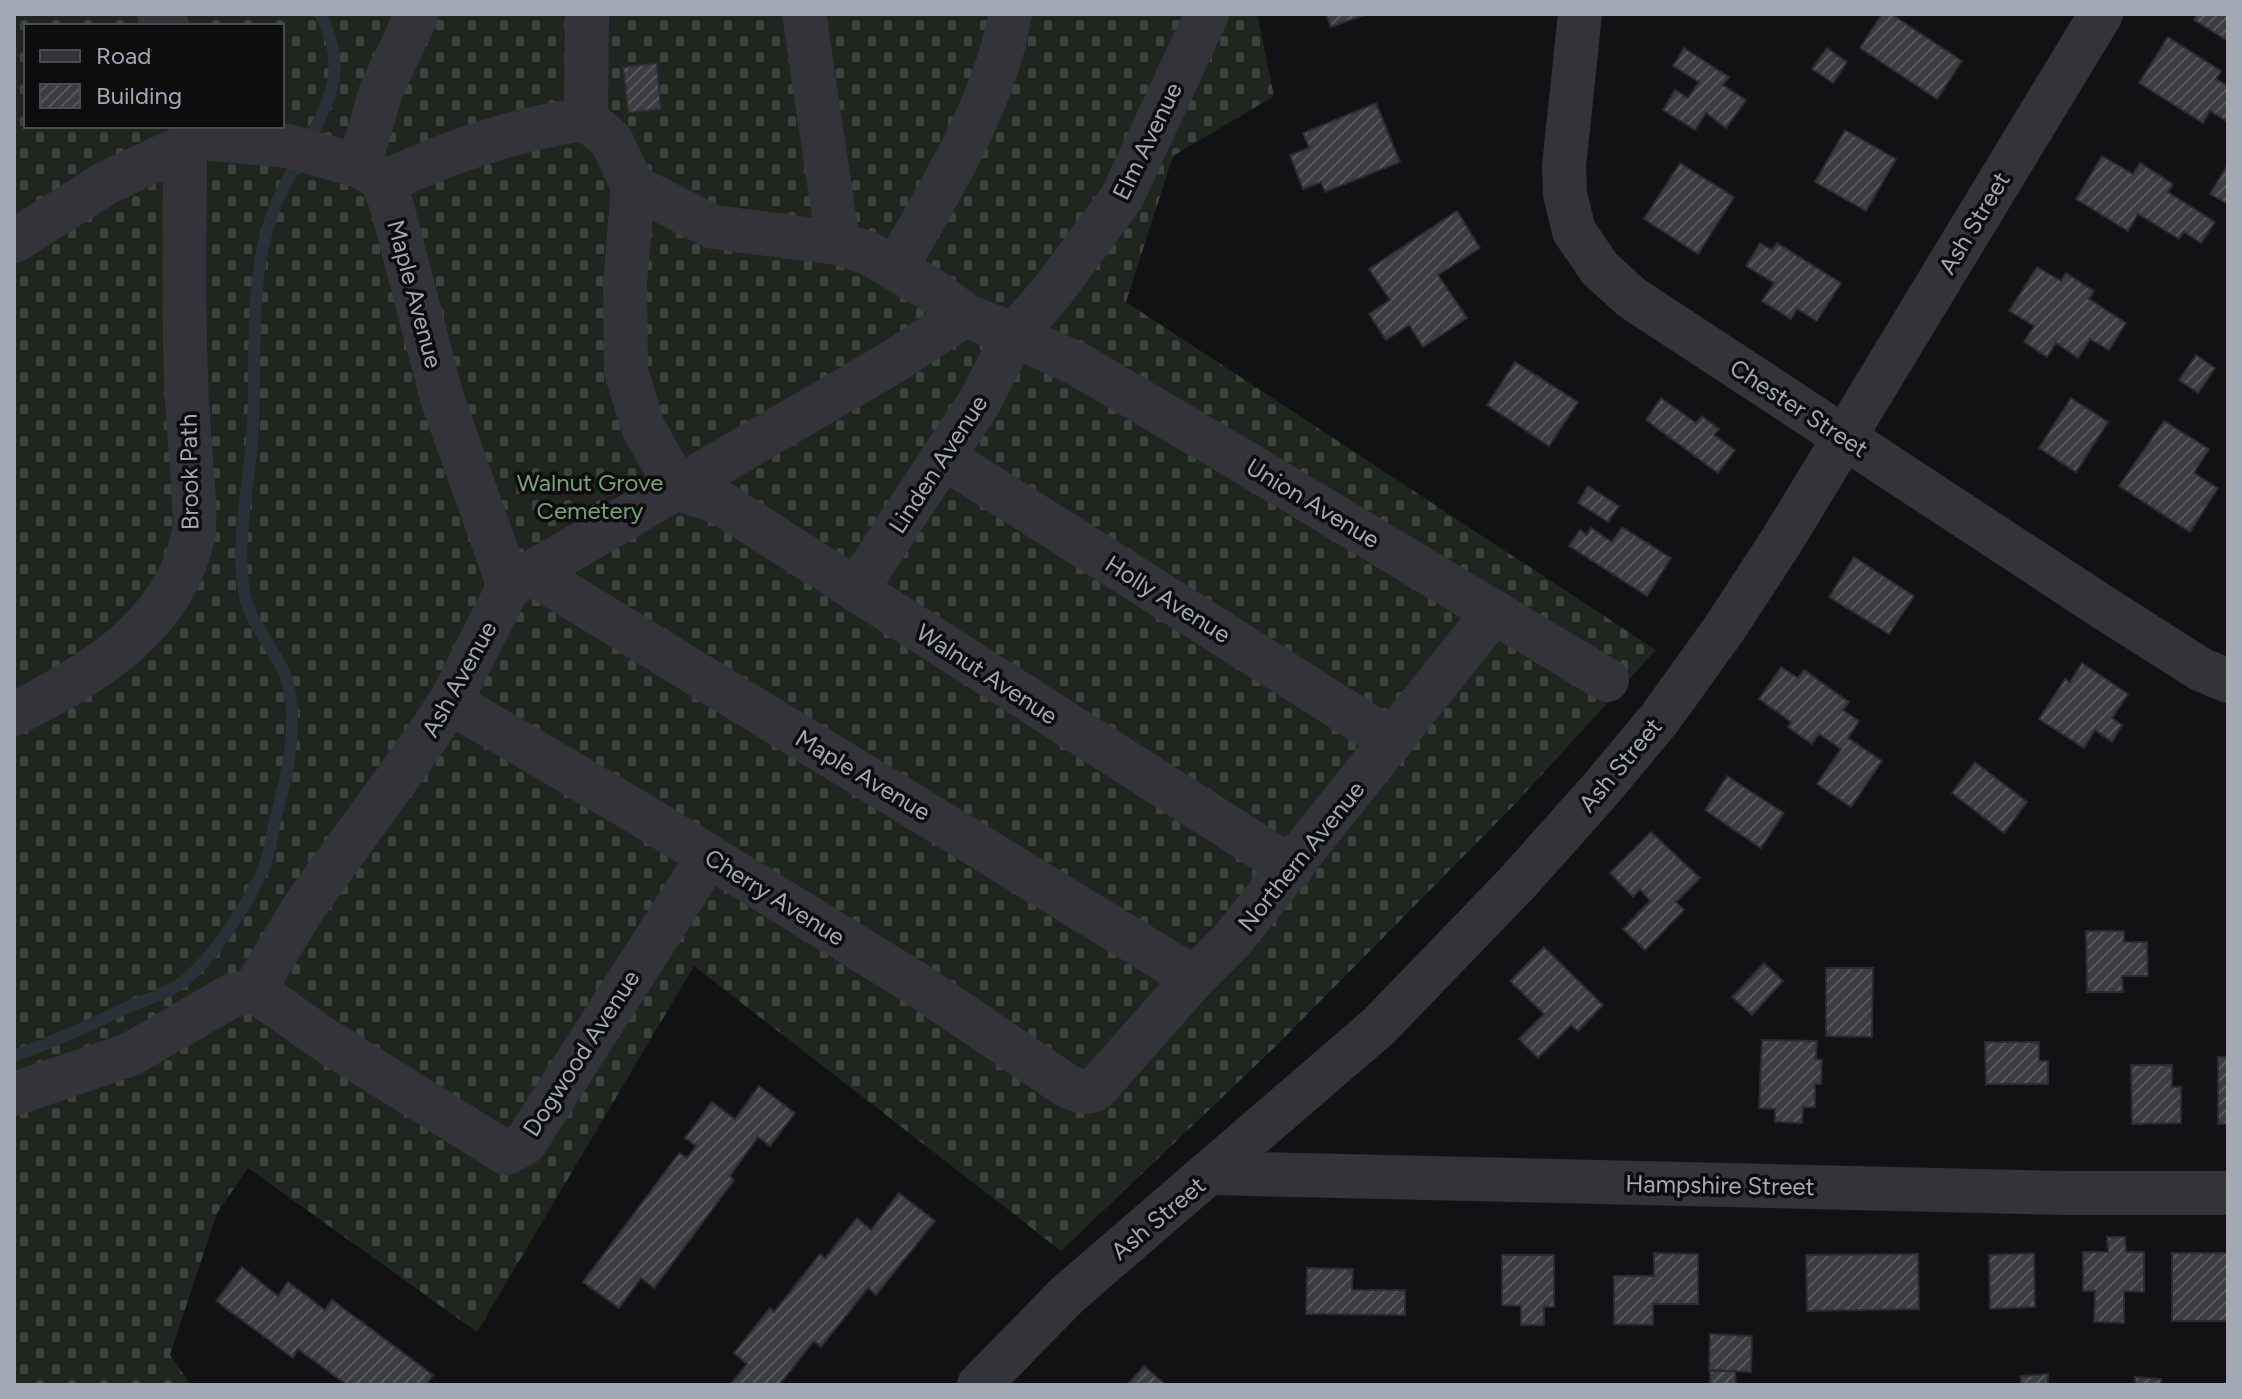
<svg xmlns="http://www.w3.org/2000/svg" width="2242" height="1399" viewBox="0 0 2242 1399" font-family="Figtree,sans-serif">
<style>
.cemetery{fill:url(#cemetery-stones);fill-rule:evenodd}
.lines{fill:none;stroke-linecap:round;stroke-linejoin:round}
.stream{stroke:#283138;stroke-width:12}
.building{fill:url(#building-hatch);stroke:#2c2c30;stroke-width:2}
.minor{stroke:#333439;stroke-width:44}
.labels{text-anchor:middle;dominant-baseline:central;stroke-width:7;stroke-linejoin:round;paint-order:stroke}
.street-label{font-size:24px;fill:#a2a9b5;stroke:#0d0d0e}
.park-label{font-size:24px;fill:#78a179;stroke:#0d0d0e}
</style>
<defs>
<pattern id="cemetery-stones" width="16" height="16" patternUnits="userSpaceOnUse" patternTransform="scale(2)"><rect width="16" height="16" fill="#1e261f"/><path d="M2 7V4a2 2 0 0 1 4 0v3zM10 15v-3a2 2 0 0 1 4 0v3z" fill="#3c433d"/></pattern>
<pattern id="building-hatch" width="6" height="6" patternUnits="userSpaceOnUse" patternTransform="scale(2)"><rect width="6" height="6" fill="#3c3d41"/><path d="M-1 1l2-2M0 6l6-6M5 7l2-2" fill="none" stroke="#55565a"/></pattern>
</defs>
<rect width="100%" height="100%" fill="#121214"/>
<path class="cemetery" d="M14 14H1257L1274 96 1173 156 1126 302 1656 650 1514 805 1275 1047 1061 1251 694 966 477 1332 248 1168 217 1213 170 1355 191 1385H14ZM26 26H282V126H26Z"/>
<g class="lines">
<g class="stream">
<path d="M308 142C333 95 347 64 320 14"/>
<path d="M14 1056C54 1042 92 1024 131 1006 145 1000 162 995 175 987 209 966 245 908 262 872 269 858 271 840 274 825 285 782 297 740 290 694 285 655 250 631 244 591 236 541 248 491 252 441 258 365 246 279 275 207 281 190 291 174 300 158"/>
</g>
</g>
<g class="building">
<polygon points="1326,14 1368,14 1331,27"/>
<polygon points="1882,14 1891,14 1962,61 1937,99 1860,48"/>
<polygon points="2198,14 2228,14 2228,41 2194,20"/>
<polygon points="2168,37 2221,71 2216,79 2228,86 2228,122 2210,111 2203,123 2139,83"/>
<polygon points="1684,48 1729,77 1723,85 1746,100 1726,128 1706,113 1695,130 1663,110 1675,90 1688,98 1699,82 1673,66"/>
<polygon points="1827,48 1847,62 1833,83 1812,69"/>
<polygon points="657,63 661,109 628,113 623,67"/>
<polygon points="1376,103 1400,162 1325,192 1321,182 1303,189 1290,155 1309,148 1303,133"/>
<polygon points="1845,130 1896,159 1866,211 1815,182"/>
<polygon points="2102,156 2133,174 2140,163 2173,184 2168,192 2215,222 2201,243 2184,232 2179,239 2138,214 2128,231 2076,199"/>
<polygon points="1680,163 1734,197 1698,254 1644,219"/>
<polygon points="2228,164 2228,204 2210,194"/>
<polygon points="1457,211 1480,248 1438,275 1467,318 1423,347 1409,325 1386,340 1369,314 1390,300 1369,269"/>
<polygon points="1760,243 1772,250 1777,243 1841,283 1817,321 1797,309 1791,319 1762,301 1774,283 1746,266"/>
<polygon points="2037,267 2061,281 2066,273 2094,291 2089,299 2126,323 2109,350 2090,339 2078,358 2056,343 2047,357 2024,342 2034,326 2009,311"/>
<polygon points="2196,355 2215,368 2198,393 2179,380"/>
<polygon points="1515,362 1578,402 1549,446 1487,405"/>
<polygon points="1661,398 1696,423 1702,416 1719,429 1714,435 1735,450 1718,473 1646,420"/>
<polygon points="2071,398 2108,422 2076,472 2039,448"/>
<polygon points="2164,421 2209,449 2194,473 2218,488 2190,532 2119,486"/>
<polygon points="1588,486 1619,506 1608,522 1578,503"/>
<polygon points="1622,527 1671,558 1647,596 1569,546 1580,530 1587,535 1591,528 1612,542"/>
<polygon points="1854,557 1914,596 1889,634 1829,597"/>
<polygon points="2082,663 2128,694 2112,718 2122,725 2112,742 2095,730 2084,748 2039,719 2065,679 2070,682"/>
<polygon points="1781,667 1798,678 1804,670 1849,702 1843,710 1859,721 1848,738 1882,761 1851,807 1817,784 1841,749 1819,734 1812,744 1788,727 1791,722 1759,699"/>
<polygon points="1975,762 2027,802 2004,833 1952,793"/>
<polygon points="1727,776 1784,813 1761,848 1705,810"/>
<polygon points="1651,832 1700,878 1676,902 1684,910 1645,950 1623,929 1650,901 1640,889 1633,897 1610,873"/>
<polygon points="2086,931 2124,931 2124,942 2147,942 2148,976 2122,976 2123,992 2087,992"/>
<polygon points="1544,947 1603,1005 1578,1031 1571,1025 1538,1058 1519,1039 1544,1014 1510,981"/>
<polygon points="1764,963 1783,981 1752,1015 1732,997"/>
<polygon points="1826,968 1873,968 1872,1037 1826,1036"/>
<polygon points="1762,1040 1817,1041 1816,1059 1822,1060 1821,1084 1815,1084 1815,1107 1803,1107 1802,1123 1775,1122 1775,1109 1759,1108"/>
<polygon points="1985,1042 2039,1042 2039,1061 2048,1061 2048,1084 1986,1084"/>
<rect x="2218" y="1057" width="10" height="67"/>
<polygon points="2131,1065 2172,1065 2172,1087 2181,1087 2181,1123 2132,1124"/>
<polygon points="759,1086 795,1113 770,1146 758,1137 730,1176 734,1180 654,1288 641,1278 619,1308 583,1282 679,1153 687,1158 696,1146 685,1138 712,1102 735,1119"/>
<polygon points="899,1193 935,1221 876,1295 868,1288 821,1347 814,1341 779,1385 730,1385 747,1364 734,1353 770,1308 774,1312 820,1254 825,1258 857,1218 871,1230"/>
<polygon points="2107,1237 2125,1237 2126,1252 2144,1252 2144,1292 2124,1291 2124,1323 2094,1322 2095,1291 2083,1291 2083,1252 2108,1252"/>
<polygon points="1654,1253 1698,1254 1698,1304 1653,1304 1653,1325 1614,1324 1614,1276 1654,1276"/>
<polygon points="2034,1253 2035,1307 1990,1309 1989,1255"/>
<rect x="2172" y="1253" width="56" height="68"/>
<polygon points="1918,1254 1919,1309 1807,1311 1806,1255"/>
<polygon points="1502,1255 1554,1255 1554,1307 1544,1307 1544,1325 1521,1325 1521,1306 1502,1305"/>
<polygon points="242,1267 278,1296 288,1282 325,1310 332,1300 433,1375 426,1385 347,1385 298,1349 293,1358 216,1301"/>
<polygon points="1307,1268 1353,1269 1352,1290 1405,1290 1405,1315 1306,1314"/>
<polygon points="1710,1334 1752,1336 1751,1372 1709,1370"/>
<polygon points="1144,1366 1166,1385 1127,1385"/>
<polygon points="1710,1371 1735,1371 1736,1385 1710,1385"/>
<polygon points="2048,1374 2048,1385 2021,1385 2021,1376"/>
<polygon points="2135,1377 2161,1379 2161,1385 2135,1385"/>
</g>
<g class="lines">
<g class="minor">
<polyline points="159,14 167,26"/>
<polyline points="804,14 838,243"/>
<polyline points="1580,14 1564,166 1565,194 1574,231 1600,269 1632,298 2101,606 2200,669 2228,681"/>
<polyline points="586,119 587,14"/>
<polyline points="359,166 381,91 417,14"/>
<path d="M383 183C449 151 514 129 586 119L611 140 633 186 713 227 838 243 868 253 930 289 965 315 1014 335 1079 365 1249 465 1607 680"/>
<polyline points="633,186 625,284 626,371 643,427 678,489"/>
<polyline points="14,241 106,183 203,138 288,146 359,166 374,174 383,183 391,203 442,398 509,586"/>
<path d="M896 268C938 194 997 99 1010 14"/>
<polyline points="943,457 1392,741"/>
<polyline points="678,489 719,502 1292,868"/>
<polyline points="532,573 1194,978"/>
<polyline points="856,590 980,401 1014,335 1054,289 1122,197 1207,14"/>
<path d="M450 702 640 814 915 983 1064 1084C1076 1090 1084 1095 1096 1089L1194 978 1232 940 1494 612"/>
<path d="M14 714C90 676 174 627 193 536 196 521 194 503 193 487 191 451 187 414 186 378 183 301 185 224 185 147"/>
<polyline points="254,990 325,1040 506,1153 525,1143 709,856"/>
<polyline points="14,1094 131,1054 231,996 254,990 304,907 422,744 450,702 509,586 891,363 965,315"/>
<polyline points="1211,1173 2068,1193 2228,1193"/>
<polyline points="979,1385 1067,1295 1379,1026 1517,883 1600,790 1660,718 1724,629 1784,537 2101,14"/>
</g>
</g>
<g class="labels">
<g class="street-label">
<text transform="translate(1147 141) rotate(-64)">Elm Avenue</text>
<text transform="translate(1974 223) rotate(-59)">Ash Street</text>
<text transform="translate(415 294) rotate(75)">Maple Avenue</text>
<text transform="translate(1799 408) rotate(33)">Chester Street</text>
<text transform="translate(938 464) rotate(-57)">Linden Avenue</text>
<text transform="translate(189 472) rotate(-91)">Brook Path</text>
<text transform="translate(1313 503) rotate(31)">Union Avenue</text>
<text transform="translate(1168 599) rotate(32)">Holly Avenue</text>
<text transform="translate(987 674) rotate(33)">Walnut Avenue</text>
<text transform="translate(459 679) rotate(-61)">Ash Avenue</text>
<text transform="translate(1620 765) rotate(-50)">Ash Street</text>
<text transform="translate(863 775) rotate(31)">Maple Avenue</text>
<text transform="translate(1301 856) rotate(-51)">Northern Avenue</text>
<text transform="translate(775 897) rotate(32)">Cherry Avenue</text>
<text transform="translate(581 1053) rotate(-57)">Dogwood Avenue</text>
<text transform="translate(1720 1185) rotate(1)">Hampshire Street</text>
<text transform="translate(1158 1218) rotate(-40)">Ash Street</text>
</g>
<g class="park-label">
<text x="590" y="482">Walnut Grove<tspan x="590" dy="28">Cemetery</tspan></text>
</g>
</g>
<rect width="2242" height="1399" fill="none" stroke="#a2a9b5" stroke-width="32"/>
<rect x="24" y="24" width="260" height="104" fill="#0d0d0e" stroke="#494b51" stroke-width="2"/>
<rect x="40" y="50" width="40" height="12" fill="#333439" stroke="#494b51" stroke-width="2"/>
<text x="96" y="64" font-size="24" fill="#a2a9b5">Road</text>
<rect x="40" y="84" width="40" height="24" fill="url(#building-hatch)" stroke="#494b51" stroke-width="2"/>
<text x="96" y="104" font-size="24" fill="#a2a9b5">Building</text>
</svg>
